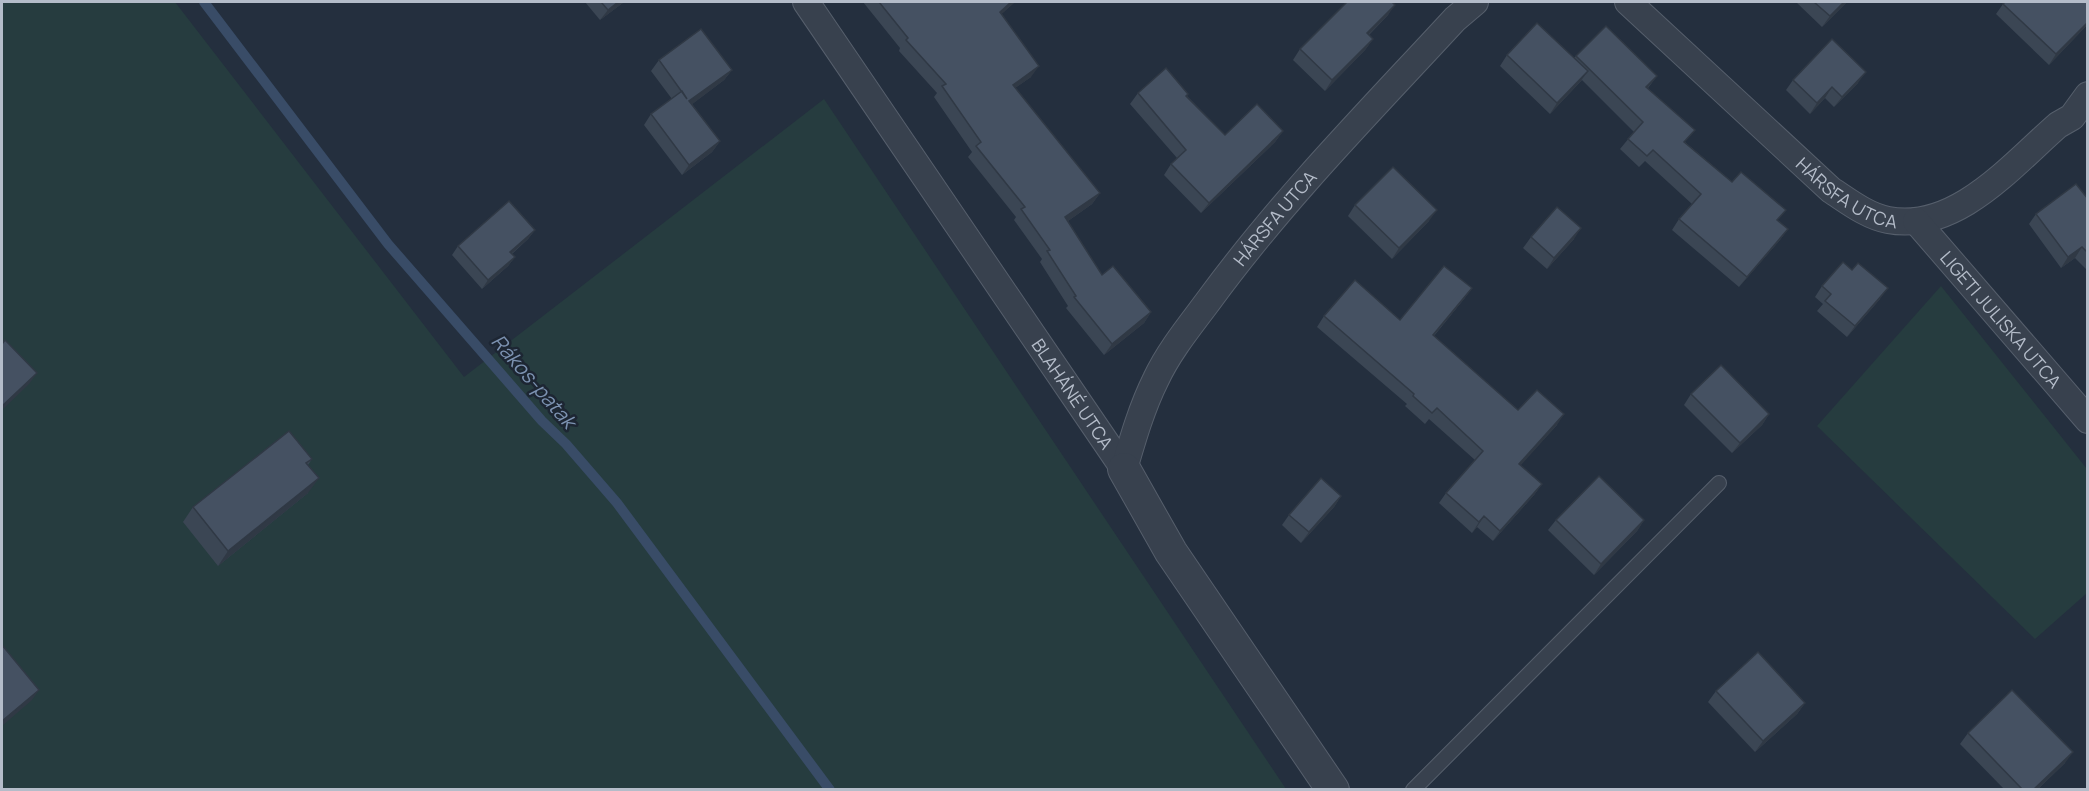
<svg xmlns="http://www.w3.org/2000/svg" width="2089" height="791" viewBox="0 0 2089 791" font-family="Manrope,sans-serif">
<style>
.green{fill:#263c3f}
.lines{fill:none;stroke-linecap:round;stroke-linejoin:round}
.stream{stroke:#394c67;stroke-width:10}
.service-casing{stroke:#565f6c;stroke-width:16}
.minor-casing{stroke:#565f6c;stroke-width:28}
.tertiary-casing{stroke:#565f6c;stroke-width:34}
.service{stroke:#38414e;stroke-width:14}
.minor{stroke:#38414e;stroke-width:26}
.tertiary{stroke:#38414e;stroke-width:32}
.wall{fill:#3b4654}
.shaded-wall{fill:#303945}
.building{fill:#455162;stroke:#303945;stroke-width:1.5}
.labels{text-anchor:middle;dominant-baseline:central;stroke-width:5;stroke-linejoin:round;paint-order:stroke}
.street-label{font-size:18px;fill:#b4bcc9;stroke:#1d2633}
.water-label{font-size:20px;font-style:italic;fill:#7c92b1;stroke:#1d2633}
</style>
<rect width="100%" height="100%" fill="#242f3e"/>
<g class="green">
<polygon points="2,2 175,2 464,377 824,99 1286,789 2,790"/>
<polygon points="1941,286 2087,469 2087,593 2035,639 1817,426"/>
</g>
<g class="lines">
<polyline class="stream" points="204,2 388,244 542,421 566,444 617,503 830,790"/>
<defs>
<polyline id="service" points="1413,790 1719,483"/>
<g id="minor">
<path id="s1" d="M806 2 1124 469"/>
<path id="s2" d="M1628 2 1831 190C1848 201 1867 216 1888 220 1956 233 2012 165 2058 125L2072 117 2088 95"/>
<path id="s3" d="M1916 221 2088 420"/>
<path id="s4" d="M1124 469C1133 438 1142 407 1156 379 1170 349 1193 322 1212 296 1285 197 1372 109 1455 19L1475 2"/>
</g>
<polyline id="tertiary" points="1124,469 1171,552 1333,790"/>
</defs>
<use href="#service" class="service-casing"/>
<use href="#minor" class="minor-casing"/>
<use href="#tertiary" class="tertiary-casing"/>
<use href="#service" class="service"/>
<use href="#minor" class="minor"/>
<use href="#tertiary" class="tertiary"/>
</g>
<g class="wall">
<polygon points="585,2 624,2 600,20"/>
<polygon points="863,2 1015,2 1001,14 1031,77 1015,88 1100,193 1092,204 1068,221 1102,275 1151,312 1144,323 1104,355 1066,308 1068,306 1040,262 1042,259 1014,220 1016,217 968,157 972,152 934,97 937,93 899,51 900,48"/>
<polygon points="1796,2 1847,2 1822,27"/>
<polygon points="2088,2 2088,24 2049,65 1996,14 2003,4"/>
<polygon points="1394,4 1388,15 1369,35 1373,39 1365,50 1325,91 1293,60 1300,49"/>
<polygon points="1507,55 1574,58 1576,56 1657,76 1648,88 1686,143 1788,229 1780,240 1739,287 1672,230 1679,219 1692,204 1645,161 1639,167 1620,149 1634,132 1582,80 1550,114 1500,66"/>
<polygon points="659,60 732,70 724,80 692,104 720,141 712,152 682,175 644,125 651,114 672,99 651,71"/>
<polygon points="1793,80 1858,83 1834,107 1825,98 1810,114 1786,90"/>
<polygon points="1138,93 1188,94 1187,96 1225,135 1283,131 1275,142 1201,213 1164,175 1171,164 1177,158 1130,104"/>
<polygon points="2088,199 2088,271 2075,258 2061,268 2029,224 2036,214"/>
<polygon points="1355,205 1429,221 1392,259 1348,216"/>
<polygon points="535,230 528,239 512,254 515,257 508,266 482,289 452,255 458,246"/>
<polygon points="1531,237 1574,239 1547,269 1523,248"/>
<polygon points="1822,286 1880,299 1847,337 1817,311 1823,304 1815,297"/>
<polygon points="1472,288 1464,299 1434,336 1518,410 1557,425 1520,465 1542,484 1534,495 1493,541 1477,527 1472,533 1439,503 1446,493 1475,460 1429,419 1425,424 1405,406 1407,404 1317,327 1324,316 1400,320"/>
<polygon points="1691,394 1769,414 1762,425 1732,453 1684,405"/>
<polygon points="312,459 308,465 308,493 218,566 183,522 193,507"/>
<polygon points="1341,496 1334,507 1301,543 1282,525 1289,515"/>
<polygon points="1556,520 1644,520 1637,531 1594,575 1548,530"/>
<polygon points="1716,691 1805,703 1797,714 1755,752 1708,702"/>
<polygon points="1968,733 2065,763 2038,789 2004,789 1960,744"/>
</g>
<g class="shaded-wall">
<polygon points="618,2 624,2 600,20 608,10"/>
<polygon points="1011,2 1015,2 992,23 1000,12"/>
<polygon points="1844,2 1847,2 1822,27 1830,16"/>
<polygon points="1395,5 1388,15 1359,44 1367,33"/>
<polygon points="2088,22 2088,24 2049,65 2056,54"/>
<polygon points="1373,39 1365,50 1325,91 1332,80"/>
<polygon points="1039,66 1031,77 1005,95 1013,85"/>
<polygon points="732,70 724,80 682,112 689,101"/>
<polygon points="1588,71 1580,82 1550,114 1557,103"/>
<polygon points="1866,72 1858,83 1834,107 1842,97"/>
<polygon points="1657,76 1649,86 1638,97 1646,87"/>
<polygon points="1832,87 1825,98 1810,114 1817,103"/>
<polygon points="1283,131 1275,142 1201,213 1209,203"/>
<polygon points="720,141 712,152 682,175 689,165"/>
<polygon points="1100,193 1092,204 1058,228 1065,217"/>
<polygon points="1437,210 1429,221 1392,259 1399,248"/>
<polygon points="1581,228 1574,239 1547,269 1554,258"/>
<polygon points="1788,229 1780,240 1739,287 1747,277"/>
<polygon points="535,230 528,239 503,261 510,252"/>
<polygon points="2082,247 2075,258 2061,268 2068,257"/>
<polygon points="515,257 508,266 482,289 488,280"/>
<polygon points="1472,288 1464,299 1425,346 1433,335"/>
<polygon points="1888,288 1880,299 1847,337 1855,326"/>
<polygon points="1151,312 1144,323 1104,355 1112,344"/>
<polygon points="37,373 29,384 2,410 2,406"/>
<polygon points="1564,414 1557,425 1512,475 1519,464"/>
<polygon points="1769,414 1762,425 1732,453 1740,443"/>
<polygon points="319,478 308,493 218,566 228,551"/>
<polygon points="1542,484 1534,495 1493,541 1500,531"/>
<polygon points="1341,496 1334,507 1301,543 1309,532"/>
<polygon points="1484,516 1477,527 1472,533 1479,522"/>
<polygon points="1644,520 1637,531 1594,575 1601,564"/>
<polygon points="39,690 32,700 2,726 2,721"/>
<polygon points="1805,703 1797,714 1755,752 1763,741"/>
<polygon points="2073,752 2065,763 2038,789 2034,789"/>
</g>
<g class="building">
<polygon points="601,2 618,2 608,10"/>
<polygon points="879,2 1011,2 1000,12 1039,66 1013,85 1100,193 1065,217 1102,275 1113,266 1151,312 1112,344 1074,297 1076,296 1047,251 1050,250 1021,209 1025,207 976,146 981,142 942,86 946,84 906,40 908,38"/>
<polygon points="1347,2 1392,2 1395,5 1367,33 1373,39 1332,80 1300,49"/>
<polygon points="1814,2 1844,2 1830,16"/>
<polygon points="2005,2 2088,2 2088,22 2056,54 2003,4"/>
<polygon points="1537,23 1588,71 1557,103 1507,55"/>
<polygon points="1606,26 1657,76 1646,87 1695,130 1684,142 1732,182 1741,172 1786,210 1777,220 1788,229 1747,277 1679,219 1701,194 1653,150 1647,156 1628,139 1643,122 1576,56"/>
<polygon points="701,29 732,70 689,101 720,141 689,165 651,114 682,91 687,99 659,60"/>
<polygon points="1832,39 1866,72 1842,97 1832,87 1817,103 1793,80"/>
<polygon points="1166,68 1188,94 1186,96 1225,135 1257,104 1283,131 1209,203 1171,164 1186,150 1138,93"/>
<polygon points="1393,167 1437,210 1399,248 1355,205"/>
<polygon points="2076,184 2088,199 2088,253 2082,247 2068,257 2036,214"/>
<polygon points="509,201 535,230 510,252 515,257 488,280 458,246"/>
<polygon points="1557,207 1581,228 1554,258 1531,237"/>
<polygon points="1843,262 1852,270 1858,263 1888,288 1855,326 1825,301 1831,294 1822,286"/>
<polygon points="1444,266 1472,288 1433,335 1518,410 1537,390 1564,414 1519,464 1542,484 1500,531 1484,516 1479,522 1446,493 1483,451 1437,408 1432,413 1413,396 1414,394 1324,316 1355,280 1400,320"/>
<polygon points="5,340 37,373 2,406 2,344"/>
<polygon points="1721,365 1769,414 1740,443 1691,394"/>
<polygon points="289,431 312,459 306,463 319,478 228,551 193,507"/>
<polygon points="1599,476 1644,520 1601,564 1556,520"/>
<polygon points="1321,478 1341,496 1309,532 1289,515"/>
<polygon points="2,645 39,690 2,721"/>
<polygon points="1758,652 1805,703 1763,741 1716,691"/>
<polygon points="2012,690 2073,752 2034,789 2022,789 1968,733"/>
</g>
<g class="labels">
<g class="street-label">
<text stroke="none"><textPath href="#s2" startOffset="292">HÁRSFA UTCA</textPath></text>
<text stroke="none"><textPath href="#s4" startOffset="296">HÁRSFA UTCA</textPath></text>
<text stroke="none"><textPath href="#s3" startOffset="130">LIGETI JULISKA UTCA</textPath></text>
<text stroke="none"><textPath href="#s1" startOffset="474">BLAHÁNÉ UTCA</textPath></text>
</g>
<g class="water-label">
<text transform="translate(534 381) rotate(49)">Rákos-patak</text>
</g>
</g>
<rect width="2089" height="791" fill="none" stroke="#b4bcc9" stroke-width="6"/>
</svg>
